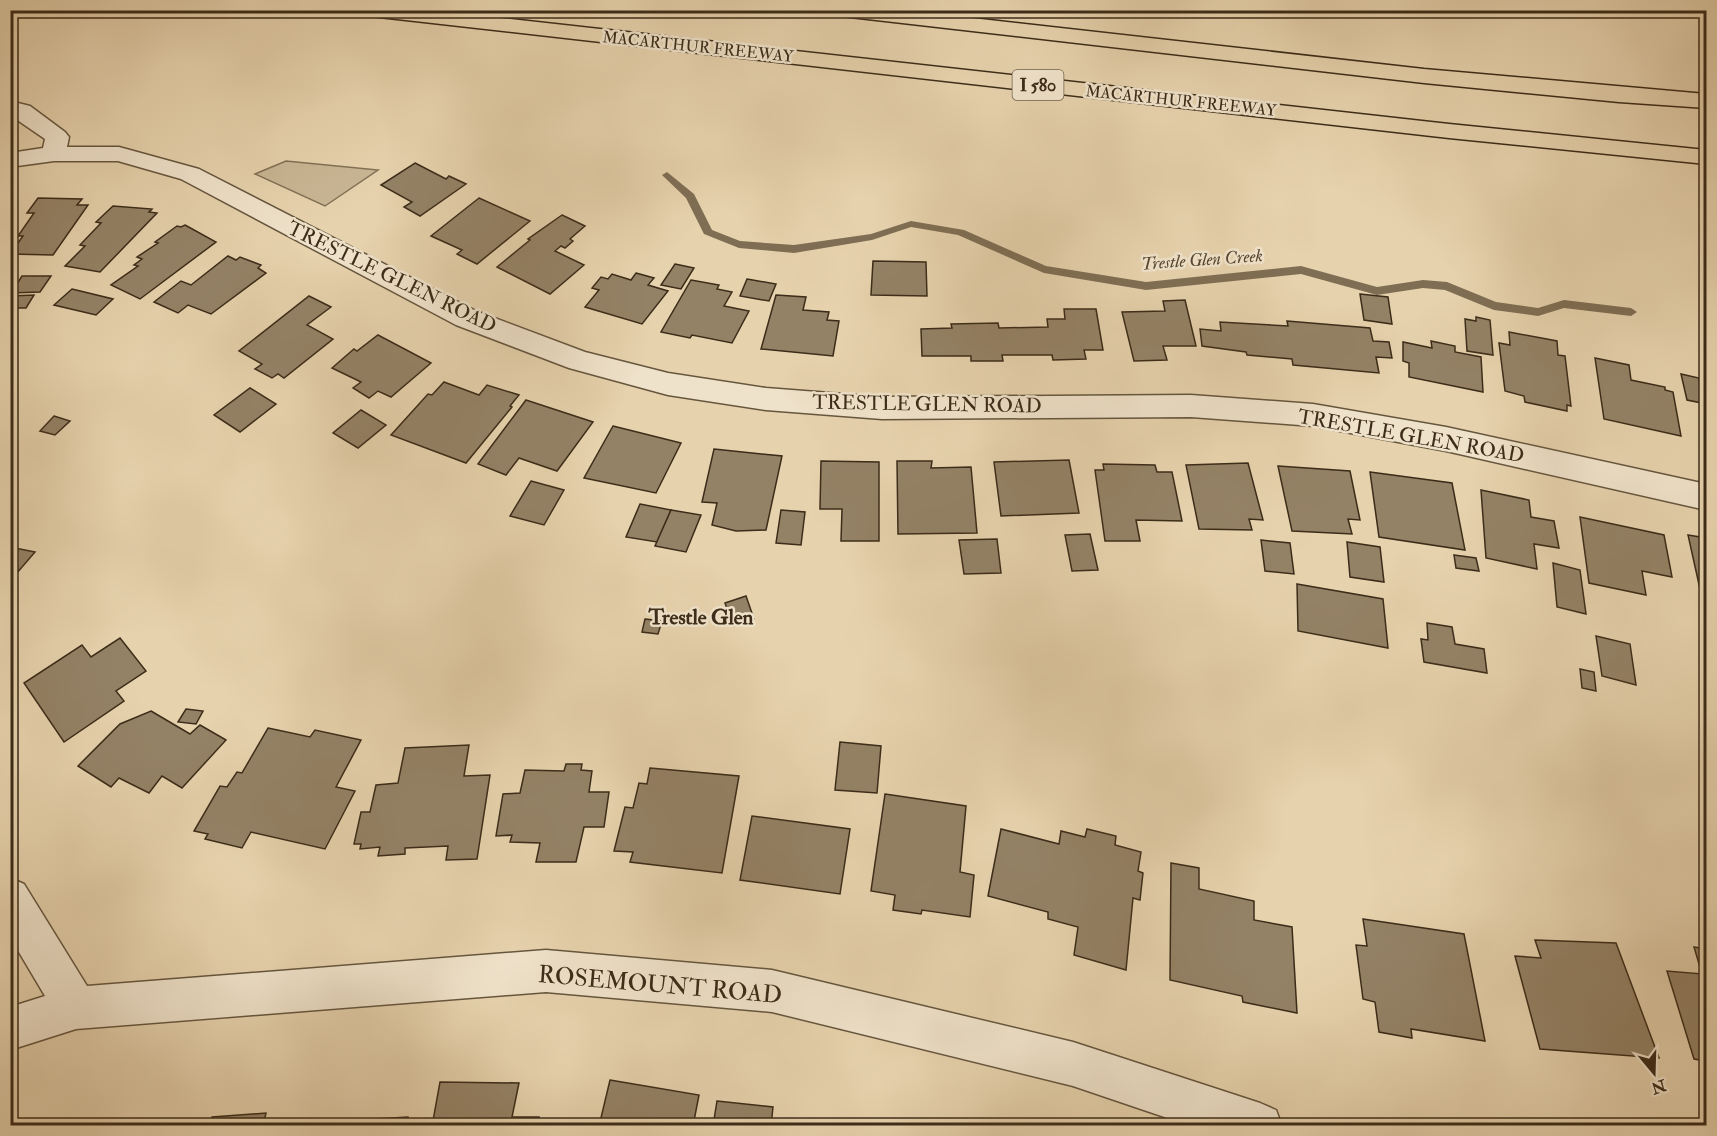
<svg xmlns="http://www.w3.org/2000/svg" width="1717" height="1136" viewBox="0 0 1717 1136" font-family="'IM FELL Double Pica',serif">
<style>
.green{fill:#c9b694;stroke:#827156;stroke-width:1.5}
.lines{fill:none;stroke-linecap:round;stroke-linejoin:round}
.stream{fill:#7f6e54;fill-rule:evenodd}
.building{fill:#948266;stroke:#3c2c19;stroke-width:1.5}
.minor-casing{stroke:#66563e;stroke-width:3}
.motorway-casing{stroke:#3c2c19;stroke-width:3}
.minor{fill:#efe2ca;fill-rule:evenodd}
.motorway{fill:#e6d2ad;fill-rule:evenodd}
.labels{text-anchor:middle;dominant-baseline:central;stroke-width:5;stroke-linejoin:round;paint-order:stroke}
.far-street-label{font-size:16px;fill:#3c2c19;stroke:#efe2ca}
.shield{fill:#efe2ca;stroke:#72634e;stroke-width:1.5}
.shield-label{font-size:18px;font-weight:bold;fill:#3c2c19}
.far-water-label{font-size:18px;font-style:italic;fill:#584832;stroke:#efe2ca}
.street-label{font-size:20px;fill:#3c2c19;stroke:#efe2ca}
.neighbourhood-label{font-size:21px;font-weight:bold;fill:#3c2c19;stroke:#efe2ca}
.near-street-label{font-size:24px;fill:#3c2c19;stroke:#efe2ca}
</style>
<rect width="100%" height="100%" fill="#e6d2ad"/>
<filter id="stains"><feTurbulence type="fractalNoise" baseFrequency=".00333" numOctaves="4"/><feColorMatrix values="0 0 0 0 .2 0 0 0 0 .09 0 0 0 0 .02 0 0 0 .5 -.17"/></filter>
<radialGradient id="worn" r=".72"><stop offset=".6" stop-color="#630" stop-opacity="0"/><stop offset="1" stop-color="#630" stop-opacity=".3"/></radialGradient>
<polygon class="green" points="286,161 378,170 325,206 255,174"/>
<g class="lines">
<polygon class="stream" points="667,172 694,194 712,230 740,241 794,245 871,234 911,221 964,230 1046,266 1146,282 1301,266 1377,287 1423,280 1447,282 1496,302 1538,308 1564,300 1631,308 1637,312 1631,316 1564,308 1538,316 1494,310 1445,290 1423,288 1377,295 1301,274 1146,290 1044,273 958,235 911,227 872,240 794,253 739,248 704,234 686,198 662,175"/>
</g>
<g class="building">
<polygon points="415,163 446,179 449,176 466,184 420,216 404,207 412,202 381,185"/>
<polygon points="38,198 82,199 77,205 88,205 53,255 10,254 23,236 18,236 34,213 27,213"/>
<polygon points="479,198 530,221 477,264 457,254 462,250 431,236"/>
<polygon points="113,206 152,209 149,212 157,213 100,272 65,266 85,246 80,245 101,223 96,222"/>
<polygon points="562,215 585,226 570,239 573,241 565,248 561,246 555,251 584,265 550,294 497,267 530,240 528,239"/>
<polygon points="185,225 216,242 140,299 111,285 138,266 134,265 142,259 137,257 158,243 155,242 177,226 181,227"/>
<polygon points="228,256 236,260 240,257 261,265 258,268 266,273 211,314 188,305 178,313 154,302 181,281 191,285"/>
<polygon points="873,261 926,262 927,296 871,295"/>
<polygon points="675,264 694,268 681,289 661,285"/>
<polygon points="636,273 654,278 648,285 668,291 642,324 585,307 599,290 592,288 601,277 608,279 612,274 631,280"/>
<polygon points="22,276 51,276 40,292 11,293"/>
<polygon points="747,279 776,284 769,301 740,296"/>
<polygon points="691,280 719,285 717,289 732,292 724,306 749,311 732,343 692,335 690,338 661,332"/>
<polygon points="72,289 113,299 96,315 54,305"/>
<polygon points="1360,294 1388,297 1392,324 1364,320"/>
<polygon points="34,295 26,308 10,308 10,296"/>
<polygon points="776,295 806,297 803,310 829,312 827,320 839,321 833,356 761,349"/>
<polygon points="309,296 331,307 307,325 333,339 284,378 278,374 272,378 255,369 262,364 239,351"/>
<polygon points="1185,300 1196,346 1163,346 1167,360 1134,361 1122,312 1165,311 1163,301"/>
<polygon points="1064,309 1096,309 1103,350 1084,350 1086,359 1053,360 1052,355 1002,355 1003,361 971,361 971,356 922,356 921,329 952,328 951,324 998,323 999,328 1048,327 1047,319 1065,319"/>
<polygon points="1476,317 1490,320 1493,355 1467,351 1465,319 1476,321"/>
<polygon points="1287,321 1370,328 1373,341 1389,342 1392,358 1376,357 1379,373 1293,365 1292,359 1247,355 1246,352 1202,346 1200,329 1221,331 1220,322 1288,326"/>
<polygon points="1509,332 1557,341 1558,355 1565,356 1571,406 1567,405 1567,411 1525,402 1524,396 1505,391 1499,343 1510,345"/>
<polygon points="378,335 431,363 391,397 378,391 369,398 353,388 361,382 332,368 354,349 357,351"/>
<polygon points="1431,341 1455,346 1455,352 1481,357 1483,392 1409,377 1409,363 1403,361 1403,342 1432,348"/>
<polygon points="1595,358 1629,365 1631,380 1665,387 1665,390 1673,392 1681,436 1604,419"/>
<polygon points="1681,374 1699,378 1702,403 1687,400"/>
<polygon points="444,382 479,395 487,385 519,395 510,406 512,407 466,463 391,435 428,394 432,395"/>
<polygon points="250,388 276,404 240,432 214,415"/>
<polygon points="526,400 593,422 557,471 519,458 506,475 478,464"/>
<polygon points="361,410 386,425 358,448 333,433"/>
<polygon points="54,416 70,421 55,435 40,431"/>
<polygon points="613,426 681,443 656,493 584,478"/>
<polygon points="714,449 782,456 766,530 736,531 712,525 717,503 702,502"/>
<polygon points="1069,460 1079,513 1001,516 994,462"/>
<polygon points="821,461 879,462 879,541 841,541 842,509 820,509"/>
<polygon points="897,461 932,461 931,468 971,467 977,533 898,534"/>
<polygon points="1248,463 1263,520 1249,519 1252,530 1199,529 1186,465"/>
<polygon points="1103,464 1155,465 1157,472 1172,472 1182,521 1136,520 1140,541 1105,541 1095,470 1104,470"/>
<polygon points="1278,466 1350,471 1360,520 1348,519 1352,534 1292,531"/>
<polygon points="1370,472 1452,483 1465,550 1379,537"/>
<polygon points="531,481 564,490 544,525 510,516"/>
<polygon points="1481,490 1529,500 1531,517 1554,521 1559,548 1534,544 1537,569 1486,558"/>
<polygon points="640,504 671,510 657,542 626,537"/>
<polygon points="671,510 701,515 686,552 655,546"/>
<polygon points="781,510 805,512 801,545 776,543"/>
<polygon points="1580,517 1664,535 1672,577 1642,571 1646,595 1589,583"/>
<polygon points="1090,534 1098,570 1072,571 1065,535"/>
<polygon points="1688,535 1706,538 1706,590 1700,589"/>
<polygon points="997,539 1001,573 964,574 959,540"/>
<polygon points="1261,540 1290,543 1294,574 1265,571"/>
<polygon points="1347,542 1380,547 1384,582 1350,577"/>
<polygon points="10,547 35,552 10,581"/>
<polygon points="1454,555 1476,558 1479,571 1456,568"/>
<polygon points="1553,563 1580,570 1586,614 1557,607"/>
<polygon points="1297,584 1383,599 1388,648 1298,631"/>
<polygon points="746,596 754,619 733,626 725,603"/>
<polygon points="645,619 662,621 658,634 642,632"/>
<polygon points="1427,623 1452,627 1455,644 1484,649 1487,673 1424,662 1421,639 1428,640"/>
<polygon points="1596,636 1630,644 1636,685 1602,676"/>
<polygon points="120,638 146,671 116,691 124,701 64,742 24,683 82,645 91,657"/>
<polygon points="1580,669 1594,672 1596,691 1582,688"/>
<polygon points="186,709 203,711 196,724 178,722"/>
<polygon points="151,711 190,734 200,725 226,740 182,788 162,776 149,793 119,778 111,787 78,766 120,724"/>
<polygon points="268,728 310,737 315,730 361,740 336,787 355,791 325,849 251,832 242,848 205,839 208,834 194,831 220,786 227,787 237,772 242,773"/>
<polygon points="840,742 881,746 877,793 835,790"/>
<polygon points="469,745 464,776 490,775 477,859 446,860 448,846 405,848 405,854 378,856 380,847 360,849 361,844 354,844 361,812 370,812 376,785 398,783 405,748"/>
<polygon points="566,764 582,764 581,770 592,771 589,792 609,792 604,827 584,827 576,862 536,862 540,843 510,842 512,835 496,836 503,794 520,793 525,770 564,771"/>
<polygon points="650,768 739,776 722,873 630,862 633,852 614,851 625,807 633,808 639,783 647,784"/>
<polygon points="885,794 966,806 960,872 974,875 970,917 922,910 921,914 893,910 895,895 871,891"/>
<polygon points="752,816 850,829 840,894 740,880"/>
<polygon points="1001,829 1059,844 1061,831 1085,837 1087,829 1116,836 1115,845 1141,852 1138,871 1143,873 1140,900 1133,898 1126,970 1074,955 1078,927 1048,919 1048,912 988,896"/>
<polygon points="1171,863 1199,868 1199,889 1254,901 1254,920 1292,927 1297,1013 1243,1002 1242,996 1170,980"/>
<polygon points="1363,919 1464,934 1485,1041 1411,1029 1412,1038 1379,1032 1375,1002 1363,999 1356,945 1367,946"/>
<polygon points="1535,940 1616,943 1659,1058 1540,1049 1515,956 1541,958"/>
<polygon points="1694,947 1706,949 1706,1061 1694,1059 1667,971 1702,974"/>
<polygon points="610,1080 699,1095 693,1126 599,1126"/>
<polygon points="440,1082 519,1083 512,1117 539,1117 537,1126 432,1126"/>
<polygon points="717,1101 773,1107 771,1126 713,1126"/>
<polygon points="266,1113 263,1126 209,1126 212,1117"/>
<polygon points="408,1117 407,1126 299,1126 300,1123"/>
</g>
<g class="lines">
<defs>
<g id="minor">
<polygon points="10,101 30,106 65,132 69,137 67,147 119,147 199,169 476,311 585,352 668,373 766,388 882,397 1191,395 1313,404 1446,427 1706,484 1706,510 1446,451 1313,426 1191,417 882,419 766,410 668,395 569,368 456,325 181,179 118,161 54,161 10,167 10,153 43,148 45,139 10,115"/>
<polygon points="10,878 24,884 87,986 546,950 772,970 1073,1042 1260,1103 1276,1110 1282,1126 1191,1126 1073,1086 772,1012 546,992 76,1029 10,1050 10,1007 45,996 10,937"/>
</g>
<g id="motorway">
<polygon points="360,10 430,10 1449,124 1706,150 1706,164 1449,138 370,16 363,14"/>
<polygon points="831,10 901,10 1424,69 1706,94 1706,108 1619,102 1424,83 841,16 834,14"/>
</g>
</defs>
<use href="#minor" class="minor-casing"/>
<use href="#motorway" class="motorway-casing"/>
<use href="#minor" class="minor"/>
<use href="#motorway" class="motorway"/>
</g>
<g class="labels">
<g class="far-street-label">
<text transform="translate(698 47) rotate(6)">MACARTHUR FREEWAY</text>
<text transform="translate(1181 101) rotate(6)">MACARTHUR FREEWAY</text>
</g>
<rect class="shield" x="1012.5" y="70" width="51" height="30" rx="4.5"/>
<g class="shield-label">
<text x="1038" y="85">I 580</text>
</g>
<g class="far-water-label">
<text transform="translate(1202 260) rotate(-4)">Trestle Glen Creek</text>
</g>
<g class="street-label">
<text transform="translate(392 277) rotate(26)">TRESTLE GLEN ROAD</text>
<text transform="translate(927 404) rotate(1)">TRESTLE GLEN ROAD</text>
<text transform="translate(1411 436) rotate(10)">TRESTLE GLEN ROAD</text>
</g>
<g class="neighbourhood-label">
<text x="701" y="617">Trestle Glen</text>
</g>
<g class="near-street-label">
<text transform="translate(660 985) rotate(5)">ROSEMOUNT ROAD</text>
</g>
</g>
<rect width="1717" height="1136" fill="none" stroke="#e6d2ad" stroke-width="36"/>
<rect x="12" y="12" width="1693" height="1112" fill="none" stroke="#3c2c19" stroke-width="3"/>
<rect x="18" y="18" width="1681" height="1100" fill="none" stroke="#3c2c19" stroke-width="1.5"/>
<g transform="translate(1654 1073) rotate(161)" stroke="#efe2ca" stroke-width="4.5" paint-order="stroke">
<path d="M0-4.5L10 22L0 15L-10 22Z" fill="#3c2c19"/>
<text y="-9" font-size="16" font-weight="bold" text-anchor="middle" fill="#3c2c19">N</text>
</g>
<rect width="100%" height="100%" filter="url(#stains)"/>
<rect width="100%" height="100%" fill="url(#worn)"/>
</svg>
